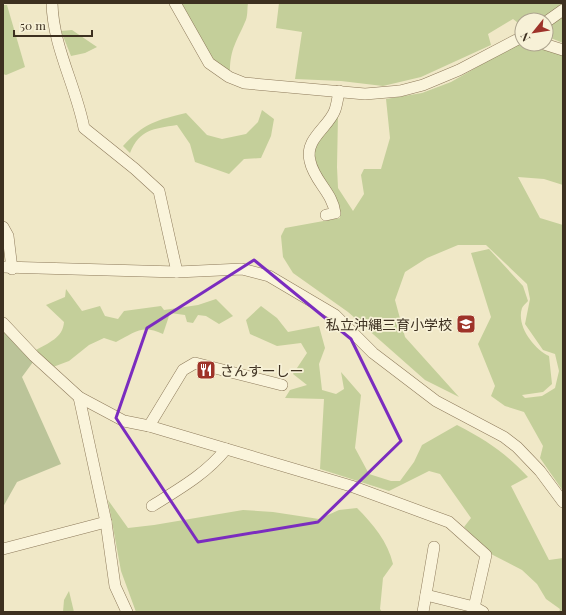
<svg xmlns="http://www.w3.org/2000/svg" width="566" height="615" viewBox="0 0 566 615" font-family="'Playfair Display','Noto Sans JP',serif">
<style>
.green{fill:#c4cf9a}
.cemetery{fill:#bbc499}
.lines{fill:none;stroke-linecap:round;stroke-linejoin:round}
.minor-casing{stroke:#8d7a5b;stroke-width:12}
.minor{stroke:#faf4db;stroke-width:11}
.marked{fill:none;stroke:#7b2cbf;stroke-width:3;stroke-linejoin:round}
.labels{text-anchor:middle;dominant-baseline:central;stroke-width:3.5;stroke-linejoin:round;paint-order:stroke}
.poi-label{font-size:14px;fill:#3d3020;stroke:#f7f1d7;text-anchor:end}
</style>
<rect width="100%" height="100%" fill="#f0e8c7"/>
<g class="green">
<path d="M181 3H248C247 9 248 17 245 22 237 41 230 49 230 71L213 60Z"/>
<polygon points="279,3 563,3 563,6 540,20 522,20 522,26 513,19 488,34 491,45 421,77 383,86 341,81 295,79 302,32 276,28"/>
<polygon points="3,5 7,5 25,67 6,75 3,74"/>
<polygon points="563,16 563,43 546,36 546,27"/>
<polygon points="72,30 97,47 85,53 71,56 61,31"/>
<path d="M521 42 522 44H528L563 54V185L544 179 518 177 540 218 563 225V491L540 458 543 446 524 412 505 406 491 396 495 386 478 344 491 317 471 253 489 249 523 286 528 301C526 303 523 306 522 308 516 326 534 349 549 356L552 384 543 392 522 395 525 398 542 396 555 388 559 371 555 354 543 350 525 324 530 299 527 284 486 245H458L427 258 405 272 395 300 405 337 459 397 425 380 348 312 293 273 283 257 281 236 285 228 340 218C336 194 309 173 315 149 317 140 332 123 338 115L337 167 338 188 353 211 364 194 361 175 364 169H381L390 138 386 99 422 93 451 82Z"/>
<path d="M262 110 274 119 271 136 261 158 244 159 229 174 195 162 190 144 177 125C153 129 140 129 130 153L123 146C144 123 157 120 186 113L207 135 222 139 246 134 258 122Z"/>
<path d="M66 289 82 311 100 306 105 316 118 319 124 311 161 306 164 310 198 305 216 299 233 316 219 324 206 316 198 315 193 323 187 322 185 315 170 313 163 334C142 324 135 332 116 342L104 338 89 345 69 361 53 367 36 350C48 343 63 338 64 322L46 305 65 297Z"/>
<path d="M261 306 277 318 288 332 319 326 325 348 319 364 322 390 336 394 344 389 341 372 361 395 355 448 369 474 391 481H400L414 462 422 445 457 425C488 441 504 452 528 477L511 486 549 560 563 558V612H559L560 609 546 599 537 584 522 570 491 554 464 527 471 518 440 474 429 471 389 491 320 469 324 399 285 398 290 390 307 385 293 374 307 353 301 343 277 346 250 334 246 320Z"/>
<path d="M108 500 128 528 154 525 243 510 273 512 319 519 339 510 357 508C373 524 388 542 393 564L383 578 380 609 382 612H136L121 571Z"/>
<polygon points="69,591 74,612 63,612 64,600"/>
</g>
<polygon class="cemetery" points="3,330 33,362 22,377 61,464 17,482 3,507"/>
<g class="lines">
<defs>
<g id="minor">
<path d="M52 3C53 47 76 86 84 128L135 169 159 191 177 272"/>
<polyline points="175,3 209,63 229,77 244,83 365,94 400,91 423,85 459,70 522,37"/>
<polyline points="546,22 563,10"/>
<polyline points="544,44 563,50"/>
<path d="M326 215 335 213C333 193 314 181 310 161 304 139 329 127 335 110 337 104 338 97 339 91"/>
<polyline points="3,227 8,236 12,269"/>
<polyline points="3,267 177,272 242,269 269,276 335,315 373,353 436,401 504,437 517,447 540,471 563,502"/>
<polyline points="3,323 34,356 79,397 124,421 149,426 351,486 449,522 486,555 473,612"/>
<polyline points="79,397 106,522 115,586 127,612"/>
<polyline points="149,426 183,370 195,363 282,385"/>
<path d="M152 506C179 489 206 474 226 449"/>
<polyline points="3,549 106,522"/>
<polyline points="426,595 474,607 483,612"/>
<polyline points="423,612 434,547"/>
</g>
</defs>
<use href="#minor" class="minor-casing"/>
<use href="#minor" class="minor"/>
</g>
<path class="marked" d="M254 260 351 339 401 441 318 522 198 542 116 418 147 328Z"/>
<defs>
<symbol id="school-square" viewBox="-11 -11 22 22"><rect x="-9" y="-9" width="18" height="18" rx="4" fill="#9e3329" stroke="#f7f1d7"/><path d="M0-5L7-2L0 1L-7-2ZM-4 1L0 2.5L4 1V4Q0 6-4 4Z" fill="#fff"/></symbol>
<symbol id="restaurant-square" viewBox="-11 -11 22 22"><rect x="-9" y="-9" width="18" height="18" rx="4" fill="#9e3329" stroke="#f7f1d7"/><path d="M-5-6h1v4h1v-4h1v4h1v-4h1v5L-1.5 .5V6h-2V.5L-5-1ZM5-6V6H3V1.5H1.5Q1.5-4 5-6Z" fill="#fff"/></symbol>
</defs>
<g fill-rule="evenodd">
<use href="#school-square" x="455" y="313" width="22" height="22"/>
<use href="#restaurant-square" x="195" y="359" width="22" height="22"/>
</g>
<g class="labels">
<g class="poi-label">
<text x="452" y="324">私立沖縄三育小学校</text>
<text x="220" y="370" text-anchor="start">さんすーしー</text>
</g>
</g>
<rect width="566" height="615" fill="none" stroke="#3d3020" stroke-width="8"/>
<g transform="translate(534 32) rotate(240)"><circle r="19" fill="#f7f1d7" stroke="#ada48e"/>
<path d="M0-3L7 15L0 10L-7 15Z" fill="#9e3329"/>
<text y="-6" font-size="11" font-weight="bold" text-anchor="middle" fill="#3d3020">N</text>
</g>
<path d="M14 30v6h78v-6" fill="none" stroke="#3d3020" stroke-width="2"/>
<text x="20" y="30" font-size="12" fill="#3d3020" stroke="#f7f1d7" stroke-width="3" paint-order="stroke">50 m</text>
</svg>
